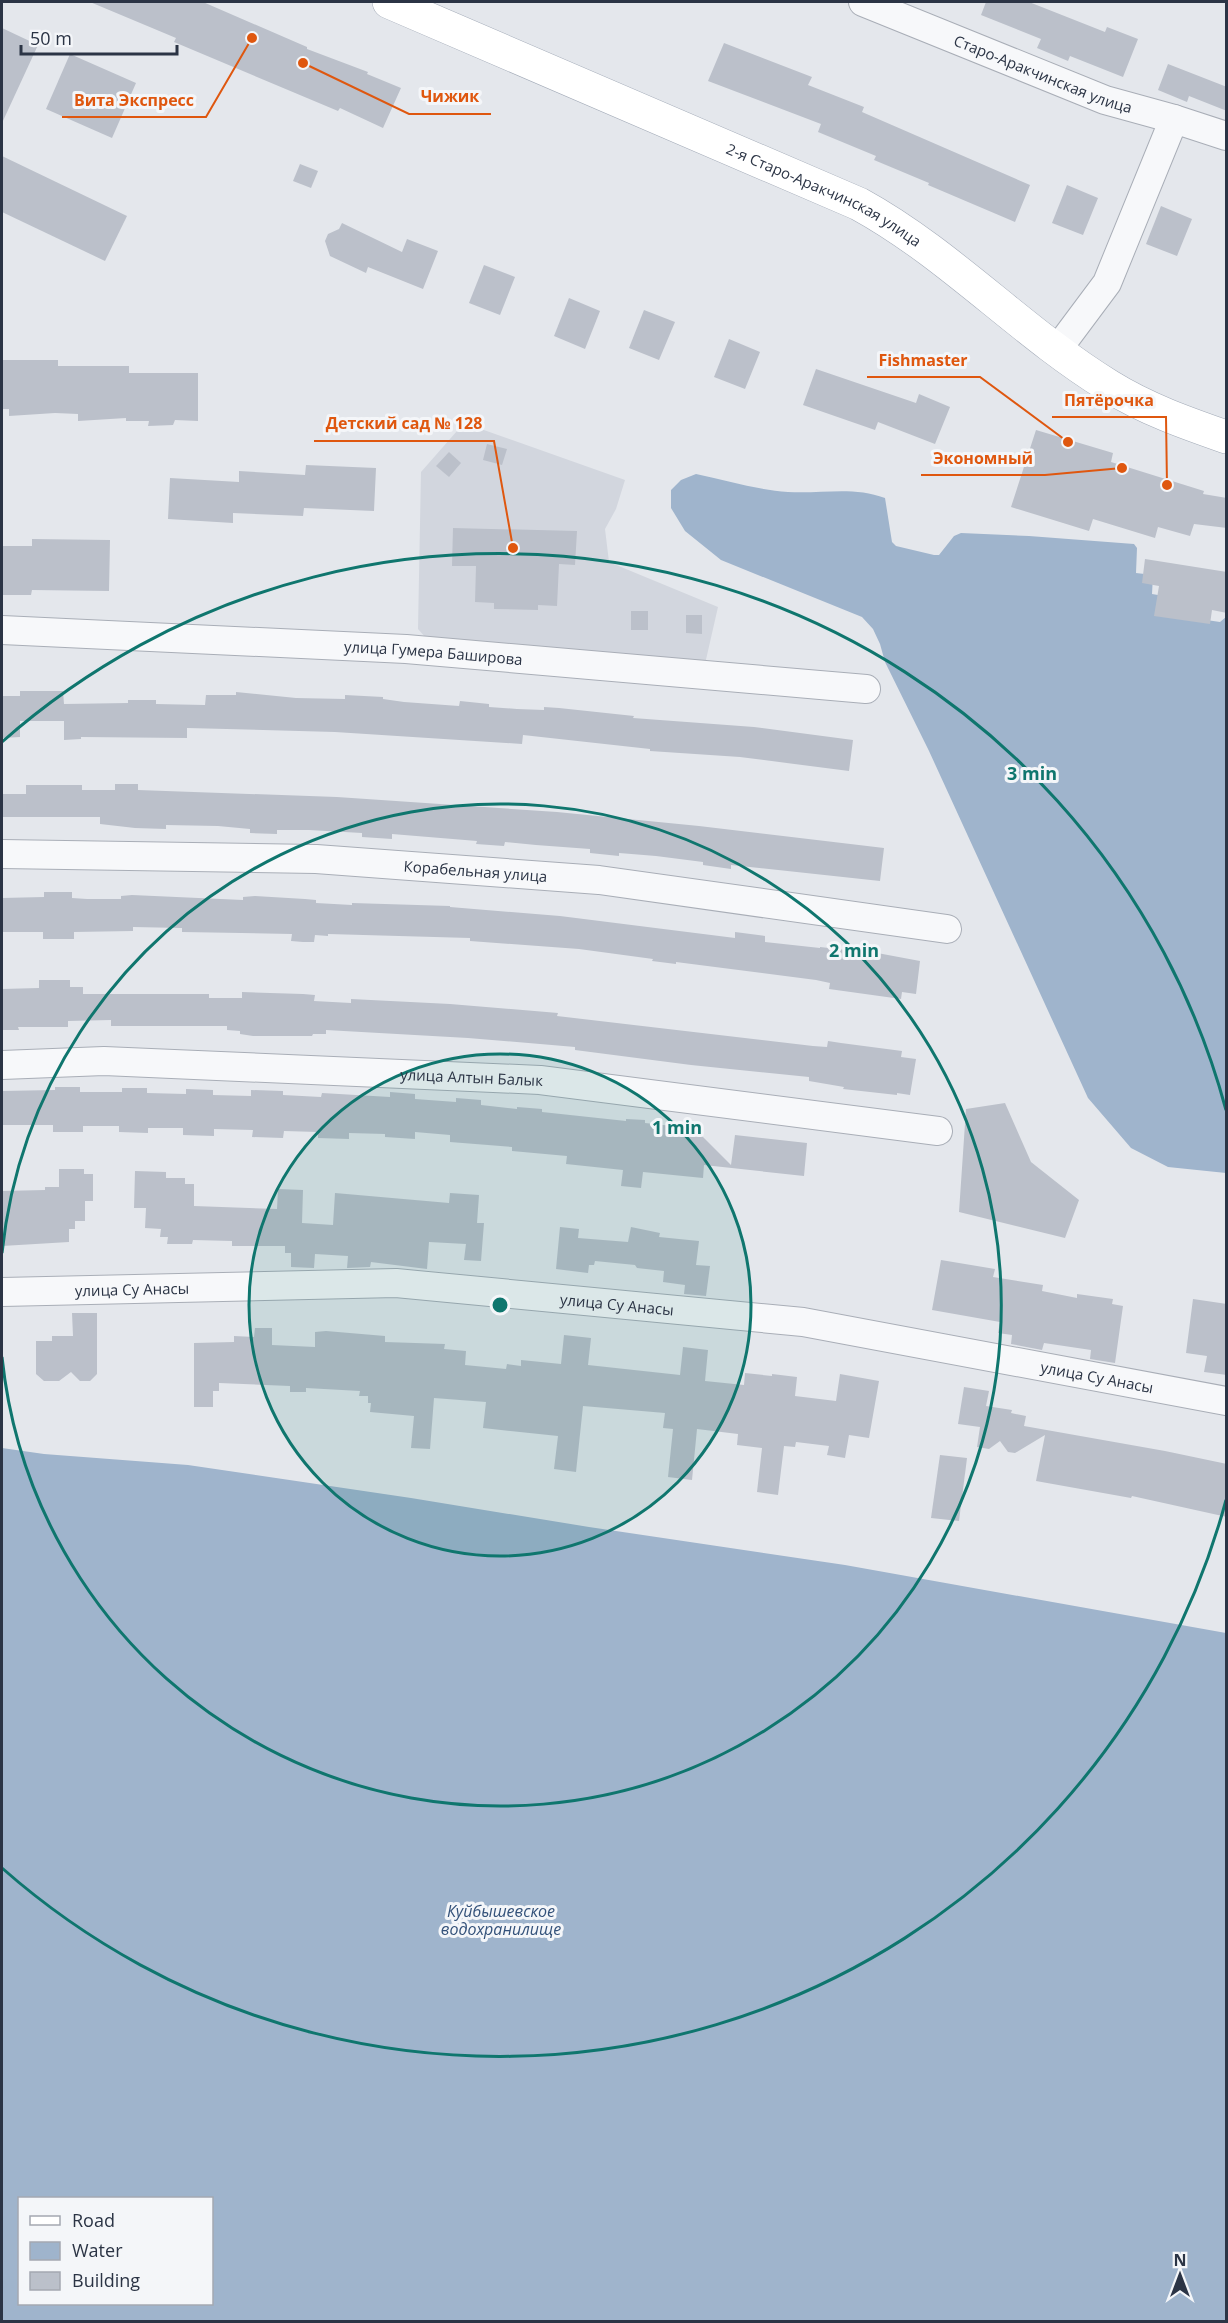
<svg xmlns="http://www.w3.org/2000/svg" width="1228" height="2323" viewBox="0 0 1228 2323" font-family="'Open Sans',sans-serif">
<style>
.built{fill:#d2d6de}
.water{fill:#9fb4cc;fill-rule:evenodd}
.building{fill:#bbc0ca}
.lines{fill:none;stroke-linecap:round;stroke-linejoin:round}
.minor-casing{stroke:#a9aeb7;stroke-width:30}
.major-casing{stroke:#a3abb8;stroke-width:34}
.minor{stroke:#f7f8fa;stroke-width:28}
.major{stroke:#fff;stroke-width:33}
.ring{fill:none;stroke:#0f766e;stroke-width:3}
.labels{text-anchor:middle;dominant-baseline:central;stroke-width:6;stroke-linejoin:round;paint-order:stroke}
.street-label{font-size:15px;fill:#2b3445;stroke:#f4f6f9}
.water-label{font-size:16px;font-style:italic;fill:#34527a;stroke:#f4f6f9}
.centre{fill:#0f766e;stroke:#f4f6f9;stroke-width:3}
.ring-label{font-size:18px;text-anchor:middle;font-weight:bold;fill:#0f766e;stroke:#f4f6f9;stroke-width:6;stroke-linejoin:round;paint-order:stroke}
.leader{fill:none;stroke:#df570f;stroke-width:2}
.callout-dot{fill:#df570f;stroke:#f4f6f9;stroke-width:2}
.callout-label{font-size:16px;text-anchor:middle;font-weight:bold;fill:#df570f;stroke:#f4f6f9;stroke-width:6;stroke-linejoin:round;paint-order:stroke}
</style>
<rect width="100%" height="100%" fill="#e4e7ec"/>
<polygon class="built" points="464,423 625,480 616,509 605,529 609,562 718,607 705,664 426,638 418,629 421,472"/>
<g class="water">
<path d="M696 474C726 480 757 490 788 492 822 494 853 486 885 498L892 542 896 546 934 555H939L954 536 961 533 1029 536 1134 544 1137 548 1136 573 1153 575 1152 594 1158 595 1186 617 1220 622 1226 617V1173L1168 1167 1131 1148 1088 1098 929 751 885 662 880 644 873 629 862 617 721 560 685 531 671 508V490L681 480Z"/>
<path d="M2 1448 44 1454 188 1465 411 1498 589 1527 845 1565 1226 1633V2321H2ZM20 2198H212V2304H20Z"/>
</g>
<g class="building">
<polygon points="90,2 203,2 307,47 307,49 368,72 367,74 401,88 383,128 340,108 338,111 174,42 176,38"/>
<polygon points="986,2 1029,2 1105,32 1107,27 1138,39 1123,77 1070,56 1068,61 1037,48 1041,39 981,15"/>
<polygon points="2,28 38,45 2,123"/>
<polygon points="724,43 812,77 808,85 864,107 862,112 1030,185 1015,222 928,185 929,183 874,160 876,156 818,132 821,124 708,81"/>
<polygon points="70,54 136,83 112,138 46,109"/>
<polygon points="1168,64 1227,87 1227,111 1189,96 1187,102 1158,90"/>
<polygon points="2,156 127,216 105,261 2,212"/>
<polygon points="300,164 318,171 311,188 293,181"/>
<polygon points="1067,185 1098,198 1083,235 1052,223"/>
<polygon points="1161,206 1192,219 1177,256 1146,244"/>
<polygon points="342,223 402,252 407,239 438,251 423,289 368,267 366,273 330,256 325,241 328,234 339,229"/>
<polygon points="484,265 515,277 500,315 469,303"/>
<polygon points="569,298 600,311 585,349 554,336"/>
<polygon points="644,310 675,322 659,360 629,348"/>
<polygon points="729,339 760,352 745,389 714,377"/>
<polygon points="2,360 58,360 58,366 129,366 129,373 198,373 198,421 175,420 173,425 148,426 149,421 126,421 126,418 78,421 78,414 55,413 9,416 9,409 2,409"/>
<polygon points="816,369 916,403 919,394 950,407 935,444 878,422 875,430 803,405"/>
<polygon points="1036,430 1113,453 1111,462 1204,491 1203,494 1227,498 1227,528 1194,524 1190,536 1158,527 1155,538 1093,519 1089,531 1011,507"/>
<polygon points="487,444 507,449 502,465 483,460"/>
<polygon points="449,452 461,463 449,477 436,466"/>
<polygon points="306,465 376,468 374,511 304,508 303,516 233,513 233,523 168,519 170,478 239,482 239,471 305,475"/>
<polygon points="453,528 577,531 575,565 559,564 557,606 538,605 538,610 494,609 494,603 475,602 476,566 452,566"/>
<polygon points="32,539 110,540 109,591 32,590 31,595 2,595 2,546 32,546"/>
<polygon points="1145,559 1227,572 1227,613 1212,610 1210,624 1154,616 1159,586 1142,583"/>
<rect x="631" y="611" width="17" height="19"/>
<polygon points="686,615 702,615 702,634 686,633"/>
<polygon points="20,691 63,691 64,704 128,703 128,700 156,700 156,704 205,705 206,695 236,695 236,692 296,698 345,699 345,695 383,697 383,699 404,702 459,706 460,701 489,704 489,707 517,709 544,710 544,707 559,708 634,716 633,718 754,727 853,740 849,771 740,757 650,751 650,749 523,735 522,744 335,732 187,728 187,738 81,737 81,739 64,740 64,721 20,721 20,737 2,738 2,696 20,696"/>
<polygon points="115,784 138,784 138,790 337,797 557,812 699,826 884,848 880,881 731,865 731,869 703,865 703,862 656,856 619,853 619,856 590,853 590,849 536,845 505,842 504,846 476,844 477,841 392,834 392,839 362,837 362,833 309,830 277,830 277,834 250,833 250,829 218,826 166,825 166,829 135,828 100,824 100,817 2,817 2,794 26,794 26,785 82,785 82,790 115,790"/>
<polygon points="44,892 72,892 72,898 87,899 121,899 121,896 132,895 243,900 243,897 255,896 305,899 316,900 316,903 352,905 352,903 450,906 450,907 560,916 735,938 735,932 765,936 765,942 820,948 820,947 855,951 856,949 920,961 916,994 902,992 901,999 829,989 830,983 816,980 676,962 676,964 652,961 653,959 579,949 470,941 470,938 328,934 328,936 315,935 314,942 303,942 291,941 292,934 182,932 182,928 133,927 133,931 74,932 74,939 43,939 43,932 2,932 2,898 44,897"/>
<polygon points="39,980 70,980 70,987 83,987 83,994 209,994 209,998 242,998 242,992 303,994 315,995 314,1001 351,1003 351,999 450,1004 558,1013 557,1016 813,1046 827,1047 828,1041 841,1043 902,1051 901,1057 916,1059 910,1095 897,1093 897,1095 843,1089 844,1087 809,1081 809,1077 691,1065 575,1050 575,1047 468,1038 326,1030 326,1034 313,1034 312,1036 253,1036 240,1034 240,1031 227,1030 227,1026 111,1026 111,1020 68,1021 68,1027 18,1027 19,1030 2,1030 2,989 39,988"/>
<polygon points="55,1087 80,1087 80,1092 122,1092 122,1088 147,1088 147,1093 186,1094 186,1089 213,1090 213,1095 251,1096 251,1090 283,1091 283,1095 321,1097 322,1093 390,1097 390,1092 415,1094 415,1099 456,1102 456,1098 481,1100 481,1105 517,1109 517,1107 542,1109 542,1112 626,1121 626,1119 645,1120 645,1123 681,1127 681,1133 701,1135 731,1165 735,1135 807,1143 804,1176 704,1165 703,1178 643,1172 641,1188 621,1186 623,1170 566,1164 567,1156 512,1151 512,1147 450,1142 450,1135 415,1132 415,1139 385,1137 385,1134 349,1133 349,1139 318,1138 318,1132 284,1131 283,1138 252,1137 253,1130 214,1129 214,1136 183,1135 183,1128 148,1128 148,1133 119,1132 119,1126 83,1126 83,1132 53,1132 53,1125 2,1125 2,1091 55,1090"/>
<polygon points="1005,1103 1031,1162 1079,1200 1065,1238 959,1212 966,1109"/>
<polygon points="59,1169 84,1169 84,1174 93,1174 93,1201 85,1201 85,1221 75,1221 75,1229 69,1229 69,1242 2,1246 2,1191 45,1190 45,1187 59,1187"/>
<polygon points="135,1171 166,1172 166,1178 185,1178 185,1184 194,1184 194,1206 277,1209 278,1189 303,1190 302,1223 333,1225 335,1193 449,1203 450,1193 479,1195 477,1223 484,1223 481,1261 464,1260 466,1244 429,1242 427,1269 371,1262 370,1267 347,1268 348,1256 315,1254 314,1268 291,1267 291,1253 285,1253 285,1246 232,1246 232,1241 193,1240 192,1244 167,1244 168,1237 160,1237 161,1229 145,1228 146,1208 134,1208"/>
<polygon points="560,1227 579,1229 578,1238 628,1242 631,1227 660,1233 659,1237 699,1241 696,1265 710,1266 706,1296 684,1294 685,1285 663,1282 664,1271 637,1268 635,1265 595,1261 594,1265 589,1265 588,1273 556,1269"/>
<polygon points="941,1260 995,1269 993,1277 1043,1285 1042,1291 1077,1298 1077,1294 1113,1299 1112,1304 1123,1306 1115,1363 1090,1359 1091,1350 1044,1343 1042,1350 1011,1344 1012,1335 998,1333 1000,1322 932,1310"/>
<polygon points="1193,1299 1227,1304 1227,1375 1204,1372 1207,1356 1186,1353"/>
<polygon points="72,1313 97,1313 97,1374 90,1381 80,1381 71,1372 59,1381 44,1381 36,1374 36,1341 52,1341 52,1336 73,1336"/>
<polygon points="255,1328 272,1328 272,1345 315,1347 315,1332 326,1331 385,1336 385,1342 445,1344 444,1349 466,1351 465,1365 506,1369 507,1364 521,1366 521,1360 561,1364 564,1335 591,1338 588,1365 680,1375 683,1347 708,1350 705,1381 744,1385 745,1373 772,1376 772,1374 797,1377 795,1396 836,1401 840,1374 879,1381 869,1438 849,1435 845,1458 827,1455 829,1446 796,1442 795,1447 784,1446 778,1495 757,1492 762,1448 737,1445 738,1434 697,1429 692,1480 668,1477 673,1429 663,1428 665,1413 583,1406 576,1472 554,1469 558,1436 483,1428 486,1402 434,1398 430,1449 411,1448 414,1416 370,1412 371,1403 368,1403 368,1396 359,1396 360,1391 306,1388 306,1392 290,1392 290,1386 219,1383 219,1391 213,1391 213,1407 194,1407 194,1343 234,1342 234,1336 254,1337"/>
<polygon points="964,1387 989,1391 986,1406 1012,1410 1011,1413 1026,1416 1024,1426 1165,1451 1227,1464 1227,1517 1132,1496 1131,1498 1036,1481 1045,1435 1015,1453 1008,1452 1000,1441 989,1449 977,1447 980,1427 958,1424"/>
<polygon points="940,1455 967,1458 959,1521 931,1518"/>
</g>
<g class="lines">
<defs>
<g id="minor">
<path id="s1" d="M863 2 1105 100 1174 119 1226 136"/>
<polyline points="1057,350 1107,283 1174,119"/>
<path id="s2" d="M2 630 406 649 866 689"/>
<path id="s3" d="M2 854 316 859 599 880 947 929"/>
<path id="s4" d="M2 1065 104 1061 540 1080 938 1131"/>
<path id="s5" d="M2 1292 396 1283 803 1322 1226 1401"/>
</g>
<g id="major">
<path id="s6" d="M389 2 859 204C950 254 1021 332 1109 386 1146 409 1186 423 1226 437"/>
</g>
</defs>
<use href="#minor" class="minor-casing"/>
<use href="#major" class="major-casing"/>
<use href="#minor" class="minor"/>
<use href="#major" class="major"/>
</g>
<circle cx="500" cy="1305" r="251" fill="#0f766e" fill-opacity=".12"/>
<g class="ring">
<circle cx="500" cy="1305" r="251"/>
<path d="M2 1253A501 501 0 1 1 2 1357"/>
<path d="M1226 1500A752 752 0 0 1 2 1868M2 742A752 752 0 0 1 1226 1110"/>
</g>
<g class="labels">
<g class="street-label">
<text stroke="none"><textPath href="#s1" startOffset="194">Старо-Аракчинская улица</textPath></text>
<text stroke="none"><textPath href="#s6" startOffset="476">2-я Старо-Аракчинская улица</textPath></text>
<text stroke="none"><textPath href="#s2" startOffset="432">улица Гумера Баширова</textPath></text>
<text stroke="none"><textPath href="#s3" startOffset="474">Корабельная улица</textPath></text>
<text stroke="none"><textPath href="#s4" startOffset="470">улица Алтын Балык</textPath></text>
<text stroke="none"><textPath href="#s5" startOffset="130">улица Су Анасы</textPath></text>
<text stroke="none"><textPath href="#s5" startOffset="616">улица Су Анасы</textPath></text>
<text stroke="none"><textPath href="#s5" startOffset="1102">улица Су Анасы</textPath></text>
</g>
<g class="water-label">
<text x="501" y="1911">Куйбышевское<tspan x="501" dy="18">водохранилище</tspan></text>
</g>
</g>
<circle cx="500" cy="1305" r="9" class="centre"/>
<g class="ring-label">
<text x="1032" y="780">3 min</text>
<text x="854" y="957">2 min</text>
<text x="677" y="1134">1 min</text>
</g>
<path class="leader" d="M303 63L409 114H491M252 38L206 117H62M1068 442L980 377H867M1167 485L1166 417H1052M513 548L494 441H314M1122 468L1045 475H921"/>
<g class="callout-dot">
<circle cx="303" cy="63" r="6"/>
<circle cx="252" cy="38" r="6"/>
<circle cx="1068" cy="442" r="6"/>
<circle cx="1167" cy="485" r="6"/>
<circle cx="513" cy="548" r="6"/>
<circle cx="1122" cy="468" r="6"/>
</g>
<g class="callout-label">
<text x="450" y="102">Чижик</text>
<text x="134" y="106">Вита Экспресс</text>
<text x="923" y="366">Fishmaster</text>
<text x="1109" y="406">Пятёрочка</text>
<text x="404" y="429">Детский сад № 128</text>
<text x="983" y="464">Экономный</text>
</g>
<rect width="1228" height="2323" fill="none" stroke="#2b3445" stroke-width="6"/>
<rect x="18" y="2197" width="195" height="108" fill="#f4f6f9" stroke="#a4a8b1" stroke-width="1.5"/>
<rect x="30" y="2216" width="30" height="9" fill="#ffffff" stroke="#a4a8b1" stroke-width="1.5"/>
<text x="72" y="2227" font-size="18" fill="#2b3445">Road</text>
<rect x="30" y="2242" width="30" height="18" fill="#9fb4cc" stroke="#a4a8b1" stroke-width="1.5"/>
<text x="72" y="2257" font-size="18" fill="#2b3445">Water</text>
<rect x="30" y="2272" width="30" height="18" fill="#bbc0ca" stroke="#a4a8b1" stroke-width="1.5"/>
<text x="72" y="2287" font-size="18" fill="#2b3445">Building</text>
<g transform="translate(1180 2275)" stroke="#f4f6f9" stroke-width="4.5" paint-order="stroke">
<path d="M0-4.5L10 22L0 15L-10 22Z" fill="#2b3445"/>
<text y="-9" font-size="16" font-weight="bold" text-anchor="middle" fill="#2b3445">N</text>
</g>
<path d="M21 45v9h156v-9" fill="none" stroke="#2b3445" stroke-width="3"/>
<text x="30" y="45" font-size="18" fill="#2b3445" stroke="#f4f6f9" stroke-width="4.5" paint-order="stroke">50 m</text>
</svg>
